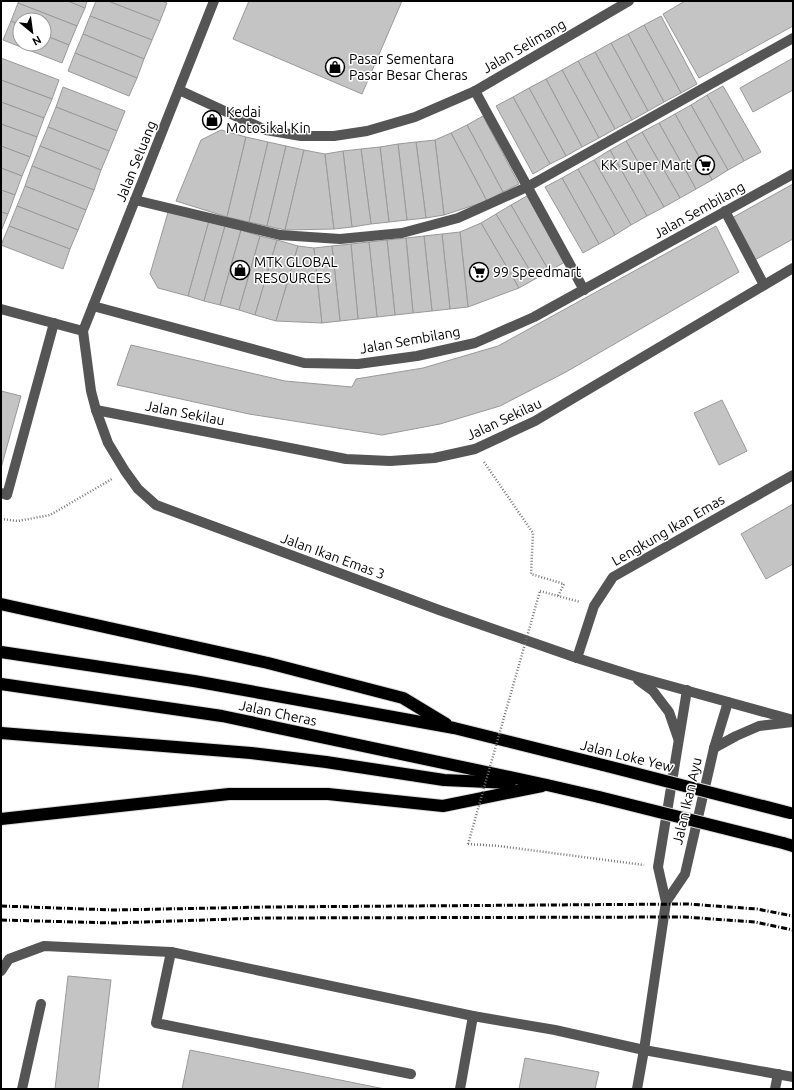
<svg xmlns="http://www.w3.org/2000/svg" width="794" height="1090" viewBox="0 0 794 1090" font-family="Ubuntu,sans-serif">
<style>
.building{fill:#c4c4c4;stroke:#999}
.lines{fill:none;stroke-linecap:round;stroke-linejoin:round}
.highway-casing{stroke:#dbdbdb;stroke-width:14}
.path{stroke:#777;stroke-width:2.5;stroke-dasharray:1 2;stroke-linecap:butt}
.minor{stroke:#555;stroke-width:10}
.highway{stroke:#000;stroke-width:12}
.rail{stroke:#000;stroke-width:3;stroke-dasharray:6 2 1 2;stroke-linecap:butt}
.highway-bridge-casing{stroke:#dbdbdb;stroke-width:14;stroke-linecap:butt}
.path-bridge{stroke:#777;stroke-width:2.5;stroke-dasharray:1 2;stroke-linecap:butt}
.highway-bridge{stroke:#000;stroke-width:12}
.labels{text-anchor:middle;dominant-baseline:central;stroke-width:3;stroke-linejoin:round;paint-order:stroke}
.street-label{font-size:14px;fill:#000;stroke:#fff}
.poi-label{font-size:14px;fill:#000;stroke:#fff;text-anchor:start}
</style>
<rect width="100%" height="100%" fill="#fff"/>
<g class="building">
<polygon points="19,1 68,1 85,8 77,26 18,3"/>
<polygon points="68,1 87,1 85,8"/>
<polygon points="96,1 108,1 160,21 152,40 90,16"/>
<polygon points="108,1 162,1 167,3 160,21"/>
<polygon points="249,1 402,1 362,94 233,39"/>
<polygon points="685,1 793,1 793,26 699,78 663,14"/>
<polygon points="18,3 77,26 69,45 44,35 44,20 20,20 20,25 11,21"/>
<polygon points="90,16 152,40 144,59 83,34"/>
<polygon points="661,16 697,84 681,93 644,25"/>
<polygon points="11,21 20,25 20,44 44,44 44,35 69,45 62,63 3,40"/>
<polygon points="644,25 681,93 664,102 628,34"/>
<polygon points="83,34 144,59 137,78 75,53"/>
<polygon points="628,34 664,102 648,111 611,43"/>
<polygon points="611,43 648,111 632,120 595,52"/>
<polygon points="595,52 632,120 615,129 578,61"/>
<polygon points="75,53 137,78 129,96 68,71"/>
<polygon points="1,58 59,80 52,99 1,80"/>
<polygon points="793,58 793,90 753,112 740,88"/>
<polygon points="578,61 615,129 599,138 562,70"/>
<polygon points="562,70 599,138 582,147 546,79"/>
<polygon points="546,79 582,147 566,156 529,88"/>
<polygon points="1,80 52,99 44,118 1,102"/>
<polygon points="723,86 761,152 744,161 707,95"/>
<polygon points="63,87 125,111 117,131 56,107"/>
<polygon points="529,88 566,156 550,164 513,97"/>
<polygon points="707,95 744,161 728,170 691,105"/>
<polygon points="513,97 550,164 533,174 496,106"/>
<polygon points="1,102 44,118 37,137 1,124"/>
<polygon points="691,105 728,170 712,180 675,114"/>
<polygon points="56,107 117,131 109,151 48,127"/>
<polygon points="675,114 712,180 696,189 659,123"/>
<polygon points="483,116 519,184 503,192 467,125"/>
<polygon points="659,123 696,189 680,198 642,132"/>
<polygon points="1,124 37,137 30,157 1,146"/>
<polygon points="467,125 503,192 487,201 451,133"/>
<polygon points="48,127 109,151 101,170 40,146"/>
<polygon points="221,130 246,137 227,217 176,201 201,140"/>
<polygon points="642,132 680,198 664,207 626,141"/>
<polygon points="451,133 487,201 444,215 435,140"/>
<polygon points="246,137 268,142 249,222 227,217"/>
<polygon points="435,140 444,215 426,218 416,142"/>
<polygon points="626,141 664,207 647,216 610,150"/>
<polygon points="268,142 286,146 267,226 249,222"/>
<polygon points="416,142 426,218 407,220 398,144"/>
<polygon points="398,144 407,220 389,222 380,147"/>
<polygon points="1,146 30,157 22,176 1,168"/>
<polygon points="40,146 101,170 94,190 32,166"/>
<polygon points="286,146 304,150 285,230 267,226"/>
<polygon points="380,147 389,222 371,224 361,149"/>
<polygon points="361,149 371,224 352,227 343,151"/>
<polygon points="304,150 325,154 334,229 285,230"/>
<polygon points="610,150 647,216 631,225 594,160"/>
<polygon points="343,151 352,227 334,229 325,154"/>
<polygon points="594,160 631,225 615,235 578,169"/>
<polygon points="32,166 94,190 86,210 25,186"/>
<polygon points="1,168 22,176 15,195 1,190"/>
<polygon points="578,169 615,235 599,244 562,178"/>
<polygon points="562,178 599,244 583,253 545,187"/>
<polygon points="793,184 793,239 753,261 730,219"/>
<polygon points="25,186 86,210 78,230 17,206"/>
<polygon points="1,190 15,195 8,214 1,212"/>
<polygon points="527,196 565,262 549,271 511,205"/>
<polygon points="511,205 549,271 535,279 496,214"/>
<polygon points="17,206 78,230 70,249 9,226"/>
<polygon points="169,209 209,221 188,296 158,288 150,274"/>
<polygon points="1,212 8,214 1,231"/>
<polygon points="496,214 535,279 519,288 481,223"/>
<polygon points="209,221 225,226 204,301 188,296"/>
<polygon points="481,223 519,288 468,307 460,232"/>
<polygon points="9,226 70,249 63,269 1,245"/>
<polygon points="225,226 241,230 220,305 204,301"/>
<polygon points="716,226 739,272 566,372 500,406 440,424 382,435 249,414 117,385 131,345 285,381 352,387 356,379 423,368 498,346"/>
<polygon points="241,230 260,236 239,310 220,305"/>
<polygon points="460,232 468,307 450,309 442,234"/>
<polygon points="442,234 450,309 432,311 424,236"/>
<polygon points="260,236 277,240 255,315 239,310"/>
<polygon points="424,236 432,311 413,313 406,238"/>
<polygon points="406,238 413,313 395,315 387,240"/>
<polygon points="277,240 298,246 276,321 255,315"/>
<polygon points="387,240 395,315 377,317 369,242"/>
<polygon points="369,242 377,317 358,319 351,244"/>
<polygon points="351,244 358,319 340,321 332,246"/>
<polygon points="298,246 314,248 322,323 276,321"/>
<polygon points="332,246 340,321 322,323 314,248"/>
<polygon points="1,391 21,396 1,468"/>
<polygon points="722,400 747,451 719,465 694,413"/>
<polygon points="793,504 793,564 766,579 741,534"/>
<polygon points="68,976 111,980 98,1089 55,1089"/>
<polygon points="190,1050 385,1089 182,1089"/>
<polygon points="525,1058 599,1072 595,1089 519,1089"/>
</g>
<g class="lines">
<defs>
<g id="highway">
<polyline points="1,604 268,663 403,698 446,724"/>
<polyline points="1,652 194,681 454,728 603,765"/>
<polyline points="1,684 222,716 547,785 599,797"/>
<polyline points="1,733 251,753 326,762 444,780 510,783"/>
<polyline points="1,819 229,794 328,794 443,806 542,786"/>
<polyline points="783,843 793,846"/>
</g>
</defs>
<use href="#highway" class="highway-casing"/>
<g class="path">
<polyline points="484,462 533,533 531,574 564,584 558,596"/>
<polyline points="1,519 18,521 50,515 112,479"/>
<polyline points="540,591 580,602"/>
<polyline points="468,844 499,846 644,865"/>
</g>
<g class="minor">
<polyline points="214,1 83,331 91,391 96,410 108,443 125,471 138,489 156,505 439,610 577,658 634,676 793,720"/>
<polyline points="179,90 266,130 301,136 334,136 367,131 415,117 475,91 629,1"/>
<polyline points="475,91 584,290"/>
<polyline points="135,200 280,235 340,239 402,233 458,218 527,187 793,38"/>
<polyline points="725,211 764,285"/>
<polyline points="93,306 304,363 358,364 417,356 475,343 534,317 793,174"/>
<polyline points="1,309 83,331"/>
<polyline points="96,410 346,459 390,461 434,458 475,449 535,421 793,268"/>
<polyline points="1,493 7,495 54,323"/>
<polyline points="577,658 594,606 613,577 793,475"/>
<polyline points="638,680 653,691 669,712 678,738"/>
<polyline points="714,748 736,736 759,726 792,722"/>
<polyline points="666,902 685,874 714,748 728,702"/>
<polyline points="171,952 156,1023 411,1074"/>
<polyline points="1,971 9,959 44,946 171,952 473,1016 460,1089"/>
<polyline points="473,1016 555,1030 644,1050 793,1077"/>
<polyline points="22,1089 41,1004"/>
<polyline points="637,1089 644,1050 666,902 658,867 687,690"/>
<polyline points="775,1089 778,1074"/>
</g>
<use href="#highway" class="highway"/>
<g class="rail">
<polyline points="1,906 113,910 267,907 688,904 757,909 793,916"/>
<polyline points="1,920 114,923 264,918 684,917 755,922 793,930"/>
</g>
<defs>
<g id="highway-bridge">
<polyline points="603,765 790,813"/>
<polyline points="599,797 783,843"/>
</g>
</defs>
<use href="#highway-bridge" class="highway-bridge-casing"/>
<polyline class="path-bridge" points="468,844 540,591"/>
<use href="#highway-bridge" class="highway-bridge"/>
</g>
<defs>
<symbol id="shop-ring" viewBox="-11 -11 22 22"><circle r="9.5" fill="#fff" stroke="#000" stroke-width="1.5"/><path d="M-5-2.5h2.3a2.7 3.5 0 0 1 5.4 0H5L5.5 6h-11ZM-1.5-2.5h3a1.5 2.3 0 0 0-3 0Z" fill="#000"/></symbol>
<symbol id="supermarket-ring" viewBox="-11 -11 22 22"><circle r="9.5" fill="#fff" stroke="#000" stroke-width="1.5"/><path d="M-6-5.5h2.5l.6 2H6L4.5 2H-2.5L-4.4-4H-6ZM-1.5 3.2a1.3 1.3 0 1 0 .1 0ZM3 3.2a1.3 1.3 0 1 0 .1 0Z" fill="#000"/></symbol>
</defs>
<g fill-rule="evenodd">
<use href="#shop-ring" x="324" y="56" width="22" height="22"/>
<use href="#shop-ring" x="201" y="109" width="22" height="22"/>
<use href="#supermarket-ring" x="694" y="154" width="22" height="22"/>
<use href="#shop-ring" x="229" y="259" width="22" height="22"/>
<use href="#supermarket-ring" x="468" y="261" width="22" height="22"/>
</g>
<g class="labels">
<g class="street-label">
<text transform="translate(524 46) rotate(-30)">Jalan Selimang</text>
<text transform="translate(136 161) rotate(-68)">Jalan Seluang</text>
<text transform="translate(699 210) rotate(-29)">Jalan Sembilang</text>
<text transform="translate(410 340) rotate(-10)">Jalan Sembilang</text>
<text transform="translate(185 413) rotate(11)">Jalan Sekilau</text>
<text transform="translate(504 419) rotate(-25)">Jalan Sekilau</text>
<text transform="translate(668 530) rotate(-30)">Lengkung Ikan Emas</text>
<text transform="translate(333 556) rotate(20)">Jalan Ikan Emas 3</text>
<text transform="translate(278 713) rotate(12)">Jalan Cheras</text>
<text transform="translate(627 756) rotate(14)">Jalan Loke Yew</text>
<text transform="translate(687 801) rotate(-77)">Jalan Ikan Ayu</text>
</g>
<g class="poi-label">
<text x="349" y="59">Pasar Sementara<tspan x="349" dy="16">Pasar Besar Cheras</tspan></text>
<text x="226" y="112">Kedai<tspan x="226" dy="16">Motosikal Kin</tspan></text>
<text x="691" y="165" text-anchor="end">KK Super Mart</text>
<text x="254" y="262">MTK GLOBAL<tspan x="254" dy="16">RESOURCES</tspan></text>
<text x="493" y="272">99 Speedmart</text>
</g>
</g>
<rect width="794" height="1090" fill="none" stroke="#000000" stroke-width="4"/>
<g transform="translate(32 32) rotate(151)"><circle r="19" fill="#ffffff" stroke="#999999"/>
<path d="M0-3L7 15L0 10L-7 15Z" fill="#000000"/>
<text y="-6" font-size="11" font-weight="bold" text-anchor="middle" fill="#000000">N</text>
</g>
</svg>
